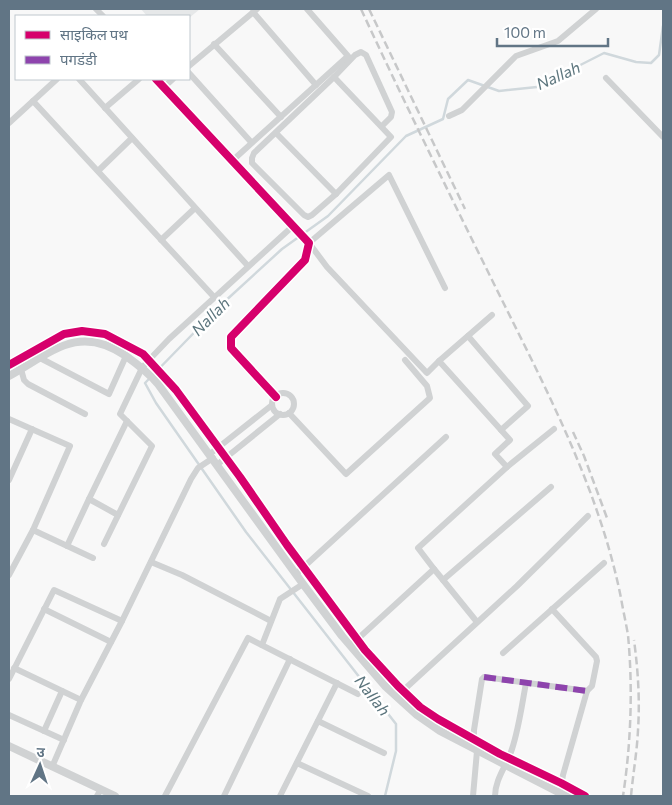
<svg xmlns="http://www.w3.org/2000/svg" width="672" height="805" viewBox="0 0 672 805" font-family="Commissioner,'Noto Sans Devanagari',sans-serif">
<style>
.built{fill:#e6e8e9}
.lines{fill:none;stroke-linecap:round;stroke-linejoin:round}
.stream{stroke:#d0d8dc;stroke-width:2.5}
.minor{stroke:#d0d2d3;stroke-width:6}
.tertiary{stroke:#d0d2d3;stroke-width:8}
.rail{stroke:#c7c8c9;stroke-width:2.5;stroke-dasharray:8 4;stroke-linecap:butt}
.quiet{stroke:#8e44ad;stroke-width:6;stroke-dasharray:12 6;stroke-linecap:butt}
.cycleway-casing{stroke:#fff;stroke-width:11}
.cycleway{stroke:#d6006c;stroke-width:8}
.labels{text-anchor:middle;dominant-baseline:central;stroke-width:5;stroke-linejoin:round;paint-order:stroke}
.water-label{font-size:16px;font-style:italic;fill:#5d767e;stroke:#fff}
</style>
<rect width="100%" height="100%" fill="#f8f8f8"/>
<polygon class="built" points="141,9 200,9 189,18 189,16 147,16"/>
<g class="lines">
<polyline class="stream" points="385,796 396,751 396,724 246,532 156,403 145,383 222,304 282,249 328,216 406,136 443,119 448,99 468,80 499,91 537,87 604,53 636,62 651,63 659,55 663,26"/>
<g class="minor">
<polyline points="96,9 103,16"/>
<polyline points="253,12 316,85"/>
<polyline points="214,44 281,117"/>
<polyline points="189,66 257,9"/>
<polyline points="189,73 251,142"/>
<polygon points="334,77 391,137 336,194 312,215 308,217 304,215 252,163 252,158 254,153"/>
<polyline points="334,77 355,55 361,52 366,55 392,112 391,117 382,126"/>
<polyline points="606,78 663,137"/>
<polyline points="79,79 248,266"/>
<polyline points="156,79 309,243 305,260 231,337 231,348 276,397"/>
<polyline points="164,87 173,79"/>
<polyline points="33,101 214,297"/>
<polyline points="105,108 139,79"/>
<polyline points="449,116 462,110 516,56 558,41 596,9"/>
<polyline points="9,123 57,79"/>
<polyline points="276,133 336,194"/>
<polyline points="233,160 348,56 307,9"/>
<polyline points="98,171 132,138"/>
<polyline points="161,240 195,208"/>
<polyline points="492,315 439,361 510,440 495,454 507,467"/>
<polyline points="468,336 528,406 501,430"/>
<polyline points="40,358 109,394 126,356"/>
<polyline points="439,361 427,373 327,267 309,243 389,175 445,288"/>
<polyline points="21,369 24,380 28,384 85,414"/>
<circle cx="283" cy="404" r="11"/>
<polyline points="289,413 346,474 430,398 427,386 405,360"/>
<polyline points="9,419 70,446 33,530 93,558"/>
<polyline points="210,454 272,405"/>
<polyline points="218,464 280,414"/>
<polyline points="9,480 32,429"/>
<polyline points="118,515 89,499 127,421"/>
<polyline points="104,544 152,446 120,414 142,368 149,360 169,339 294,225"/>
<polyline points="67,546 89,499"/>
<polyline points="151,562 182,575 271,621"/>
<polyline points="434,569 418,548 507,467 554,429"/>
<polyline points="296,574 446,437"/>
<polyline points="9,575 33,530"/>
<polyline points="443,580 477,622"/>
<polyline points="44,609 111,642"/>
<polyline points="552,609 596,657 597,661 592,686 587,691 563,775 560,793"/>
<polyline points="262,645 280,599 303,584"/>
<polyline points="350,646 434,569 443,580 551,487"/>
<polyline points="503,653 604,563"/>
<polyline points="14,668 81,700"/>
<polyline points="9,679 54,590 122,621"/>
<polyline points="396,697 517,586 588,516"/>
<polyline points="9,715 64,740"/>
<polyline points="318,721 384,753"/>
<polyline points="44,731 62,691"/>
<polyline points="297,763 368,796"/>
<polyline points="52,767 81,700 122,621 191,479 198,468 213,458"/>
<polyline points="97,796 101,789"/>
<polyline points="165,796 248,638 358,694"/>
<polyline points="224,796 290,659"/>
<polyline points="280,796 337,683"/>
<polyline points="473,796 477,751 474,740 474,730 482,679 484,677 587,691"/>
<path d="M495 796C495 779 507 765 512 749 519 728 522 704 526 683"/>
</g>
<g class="tertiary">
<polyline points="9,365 64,334 82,331 105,334 143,354 176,390 240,477 287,545 365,650 398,686 420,707 438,719 500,754 561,783 585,796"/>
<path d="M9 376C51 353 78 323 126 356 137 364 149 373 158 384L303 584 342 636 385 686 417 715 440 731 560 793 573 796"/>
<polyline points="9,746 115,796"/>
</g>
<g class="rail">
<path d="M361 9C404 102 450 195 496 288 545 387 599 488 621 598 623 610 626 623 628 635 633 688 631 744 623 796"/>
<polyline points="369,9 465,209"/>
<polyline points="573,432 584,456 607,518"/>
<path d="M631 796C633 774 637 752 638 730 640 700 638 670 634 640"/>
</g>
<polyline class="quiet" points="484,677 587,691"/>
<defs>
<g id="cycleway">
<polyline points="156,79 309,243 305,260 231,337 231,348 276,397"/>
<polyline points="9,365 64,334 82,331 105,334 143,354 176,390 240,477 287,545 365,650 398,686 420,707 438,719 500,754 561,783 585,796"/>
</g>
</defs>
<use href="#cycleway" class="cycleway-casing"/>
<use href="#cycleway" class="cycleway"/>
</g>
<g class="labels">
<g class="water-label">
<text transform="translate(558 75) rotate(-24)">Nallah</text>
<text transform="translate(210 316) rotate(-45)">Nallah</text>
<text transform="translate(373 695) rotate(52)">Nallah</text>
</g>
</g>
<rect width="672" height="805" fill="none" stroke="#617585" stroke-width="20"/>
<rect x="15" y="15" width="175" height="65" fill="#ffffff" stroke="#c0c8ce"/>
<rect x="25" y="31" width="25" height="8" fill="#d6006c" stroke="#c0c8ce"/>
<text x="60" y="40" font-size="15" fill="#617585">साइकिल पथ</text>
<rect x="25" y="56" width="25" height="8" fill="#8e44ad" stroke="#c0c8ce"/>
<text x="60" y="65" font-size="15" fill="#617585">पगडंडी</text>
<g transform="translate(40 765) rotate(3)" stroke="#ffffff" stroke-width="4" paint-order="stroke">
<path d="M0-4L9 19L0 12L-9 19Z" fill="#617585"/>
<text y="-8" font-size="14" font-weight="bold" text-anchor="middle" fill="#617585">उ</text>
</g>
<path d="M497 38v8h111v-8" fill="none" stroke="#617585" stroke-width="2.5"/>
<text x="504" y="38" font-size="15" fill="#617585" stroke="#ffffff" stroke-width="4" paint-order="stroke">100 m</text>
</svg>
